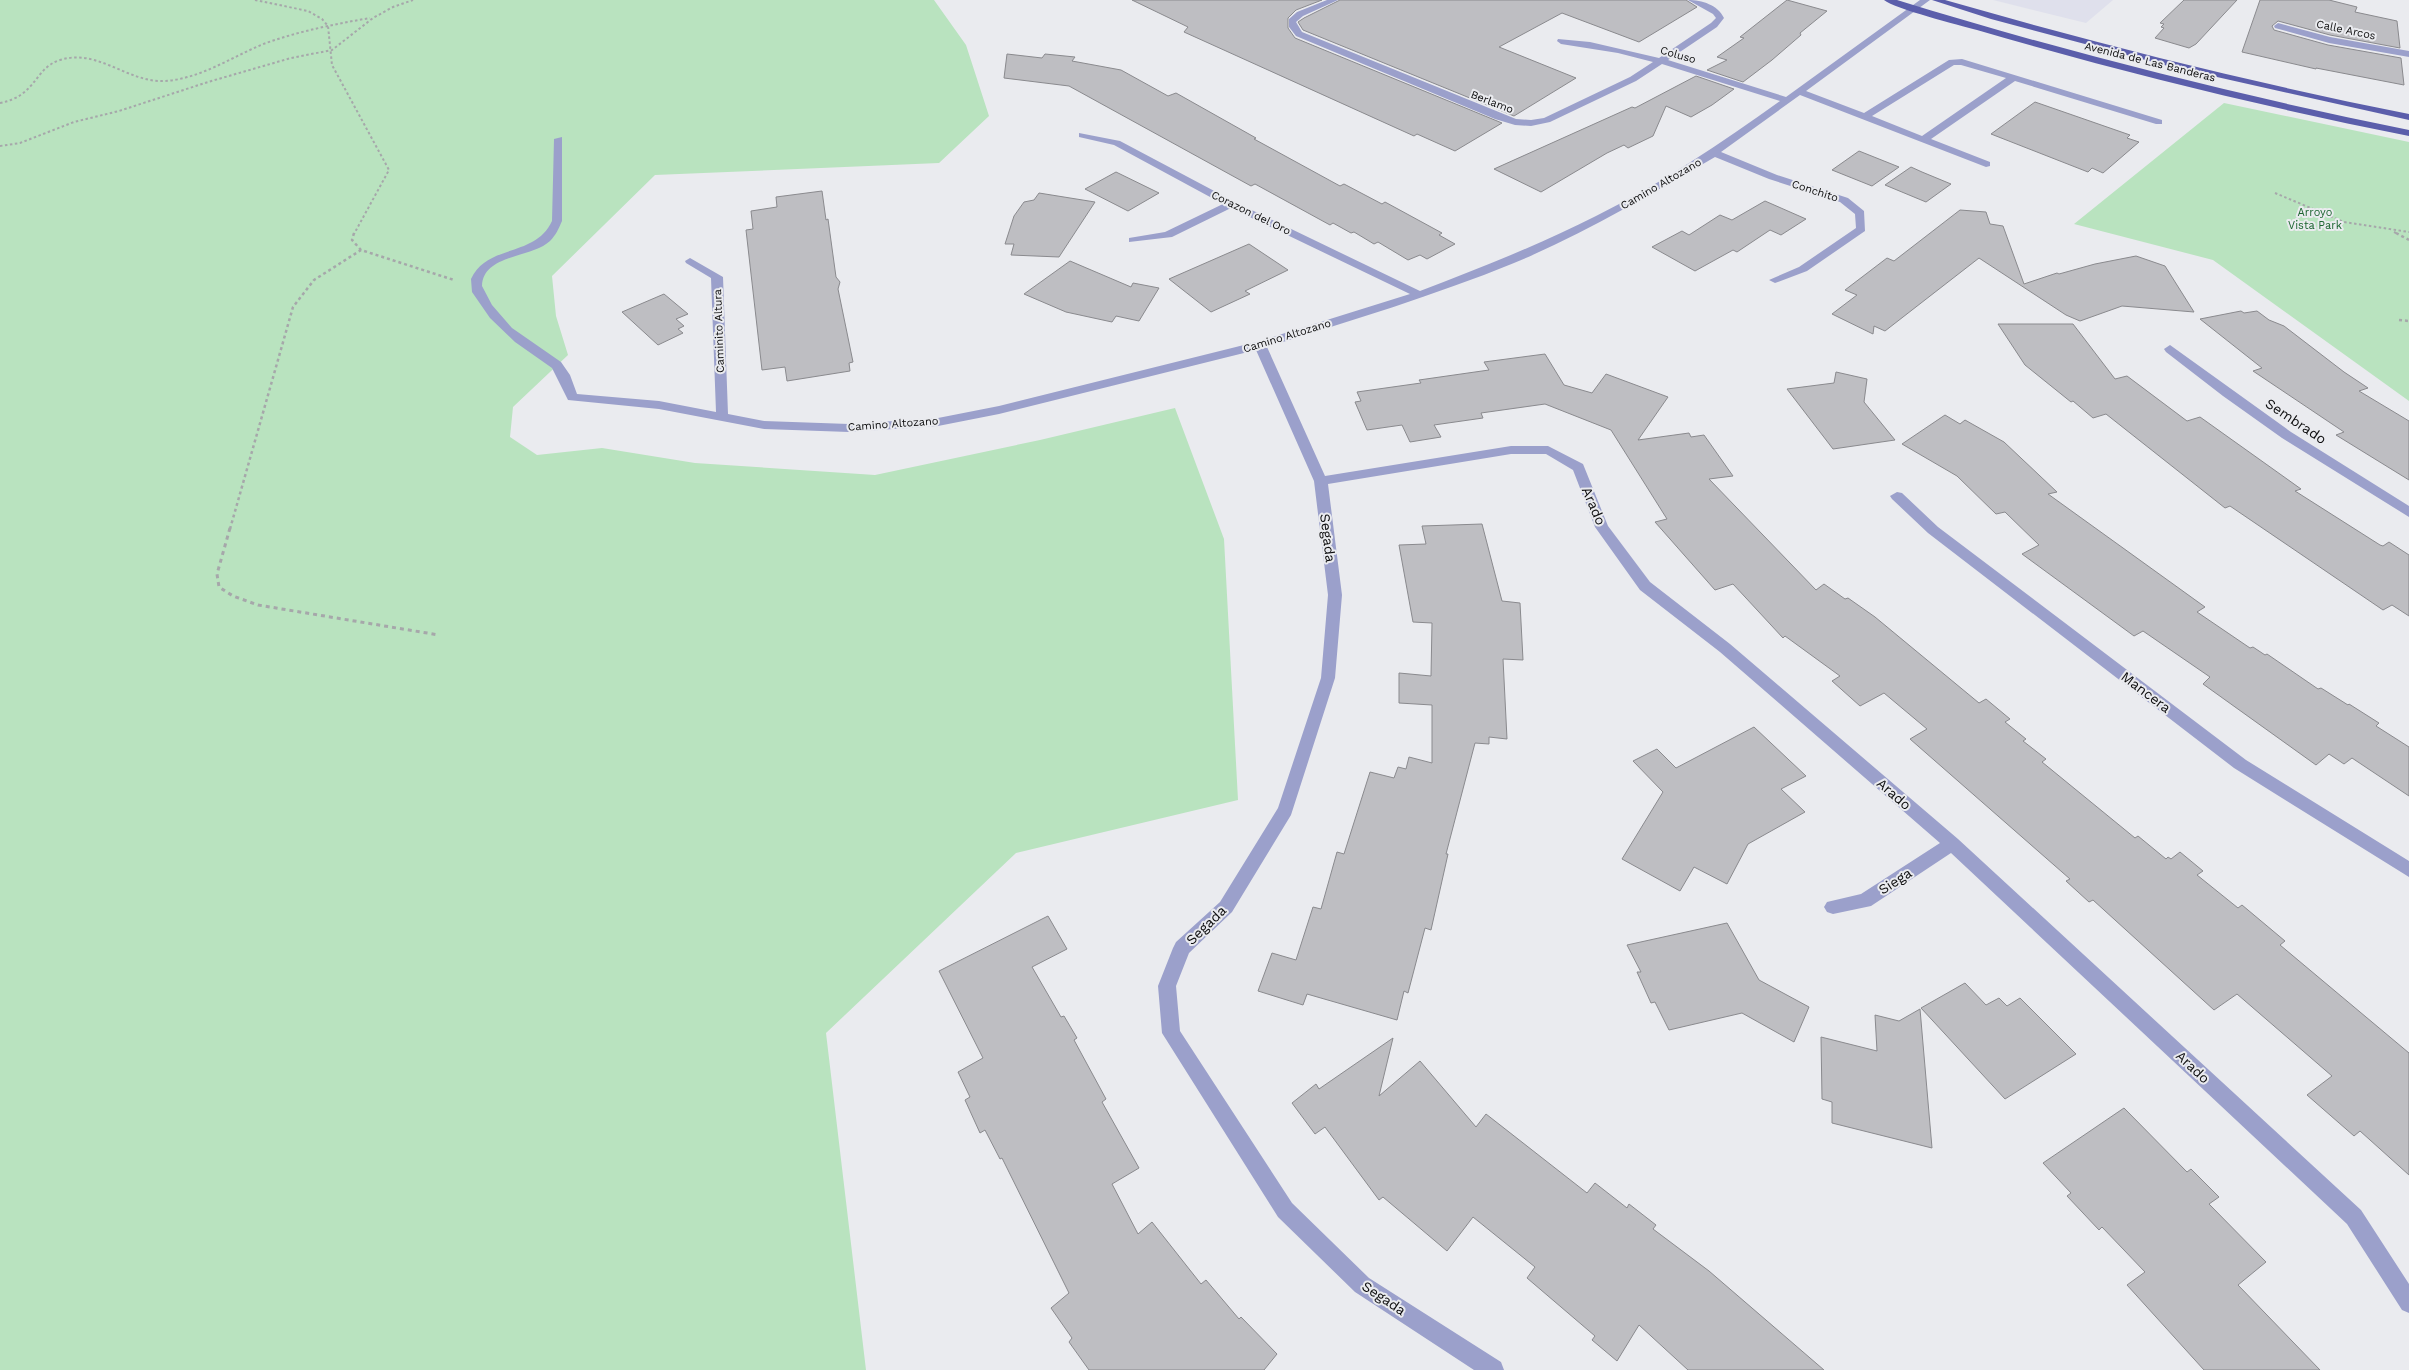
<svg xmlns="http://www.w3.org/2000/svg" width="2409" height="1370" viewBox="0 0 2409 1370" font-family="'Work Sans',sans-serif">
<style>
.built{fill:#dfe0ec}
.green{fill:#b9e3bf}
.building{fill:#bebec2;stroke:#8a8a8e}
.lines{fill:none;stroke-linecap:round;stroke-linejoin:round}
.path-far2{stroke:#a6a7aa;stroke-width:2;stroke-dasharray:2.5 2.5;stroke-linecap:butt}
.path-far1{stroke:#a6a7aa;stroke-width:2.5;stroke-dasharray:3 3;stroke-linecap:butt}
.path{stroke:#a6a7aa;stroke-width:3;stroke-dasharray:4 4;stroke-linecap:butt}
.minor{fill:#9ba0cb;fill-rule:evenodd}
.major{fill:#5b5eab;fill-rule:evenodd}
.labels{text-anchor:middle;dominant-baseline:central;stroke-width:4;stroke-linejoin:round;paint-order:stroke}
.far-street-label{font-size:11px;fill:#0c0c0d;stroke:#eaebef}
.far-park-label{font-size:11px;fill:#1c6530;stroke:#eaebef}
.street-label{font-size:14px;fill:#0c0c0d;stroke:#eaebef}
</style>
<rect width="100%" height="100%" fill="#eaebef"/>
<polygon class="built" points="1993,0 2113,0 2086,23"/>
<g class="green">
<polygon points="0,0 934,0 966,45 989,116 939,163 655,175 552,276 556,316 568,355 513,407 510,437 537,455 602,448 695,463 875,475 1040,440 1175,408 1224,539 1238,800 1016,853 826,1033 866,1370 0,1370"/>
<polygon points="2224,103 2409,142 2409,401 2213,260 2074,224"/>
</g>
<g class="building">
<polygon points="1132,0 1322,0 1296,10 1288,18 1288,28 1295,38 1502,123 1455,151 1417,134 1414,136 1184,32 1188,27"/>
<polygon points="1340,0 1686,0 1697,7 1639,42 1562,13 1499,47 1576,78 1514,116 1303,30 1298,22 1304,18"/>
<polygon points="1787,0 1827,11 1800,33 1801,35 1772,60 1743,82 1707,70 1727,60 1717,57 1744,38 1740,37"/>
<polygon points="2184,0 2237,0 2196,44 2189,48 2155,38 2164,28 2161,27 2164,24 2160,23"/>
<polygon points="2260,0 2329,0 2357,7 2355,12 2397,21 2400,48 2330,35 2278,21 2272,26 2274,30 2328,45 2401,58 2404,85 2316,68 2316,69 2242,52"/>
<polygon points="1007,54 1042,58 1045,54 1075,57 1072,61 1121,70 1168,96 1176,93 1256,138 1254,139 1340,186 1344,184 1382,204 1385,202 1442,233 1439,235 1455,244 1427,259 1420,255 1408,260 1378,242 1374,244 1354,232 1351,233 1333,223 1330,225 1255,184 1251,186 1069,86 1004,78"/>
<polygon points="1696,76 1734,89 1712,105 1691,117 1666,106 1653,136 1628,148 1624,145 1607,153 1541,192 1494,169 1632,107 1635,108"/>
<polygon points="2035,102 2130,135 2127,138 2139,142 2103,173 2092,168 2088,172 1991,134"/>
<polygon points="1859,151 1899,167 1872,186 1832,170"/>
<polygon points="1911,167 1922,172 1951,184 1926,202 1885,185"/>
<polygon points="1116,172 1159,193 1128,211 1085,189"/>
<polygon points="822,191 826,220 828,219 836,277 840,282 838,289 853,362 849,363 850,371 787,381 785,367 762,370 746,230 753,229 751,211 777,207 776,197"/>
<polygon points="1039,193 1095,202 1059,257 1011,255 1014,244 1005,244 1014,216 1024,202 1034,200"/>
<polygon points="1765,201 1806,219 1781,235 1770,230 1737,252 1733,250 1695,271 1652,247 1682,231 1689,235 1720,215 1732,220"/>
<polygon points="1960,210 1986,212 1990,224 2003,226 2024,284 2057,273 2059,274 2095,264 2136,256 2165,266 2194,312 2122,306 2080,321 2066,315 1979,258 1885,331 1874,326 1873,334 1832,314 1857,295 1845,290 1887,258 1894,261"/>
<polygon points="1249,244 1288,270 1245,291 1250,294 1211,312 1169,279"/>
<polygon points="1070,261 1131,287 1133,283 1159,288 1139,321 1116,316 1112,322 1066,312 1024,294"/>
<polygon points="664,294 688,314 676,319 684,326 678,329 683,333 658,345 622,312"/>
<polygon points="2241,311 2244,313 2257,311 2269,320 2284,326 2344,372 2368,388 2359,391 2409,421 2409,480 2336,435 2344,432 2253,371 2262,368 2200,319"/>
<polygon points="1998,324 2073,324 2115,379 2127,376 2187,421 2200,417 2301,489 2295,491 2380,545 2383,546 2389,542 2409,555 2409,616 2392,605 2383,610 2230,506 2225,508 2106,414 2093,418 2073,401 2071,402 2025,365"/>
<polygon points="1545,354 1564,385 1592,393 1606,374 1668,397 1638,440 1689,433 1691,437 1704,435 1733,476 1709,479 1816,590 1824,584 1845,599 1848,598 1875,617 1979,703 1986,699 2010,719 2005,722 2026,739 2023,741 2046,759 2042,762 2135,838 2138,836 2166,859 2168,857 2171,859 2180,852 2203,871 2197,875 2238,908 2242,905 2285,941 2280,945 2409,1053 2409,1175 2360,1131 2354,1136 2307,1095 2332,1076 2237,994 2214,1010 2093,900 2089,902 2066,881 2070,879 1910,739 1927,729 1884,693 1860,706 1832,681 1840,676 1785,636 1783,638 1733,584 1715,590 1655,522 1667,519 1611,430 1545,404 1481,413 1483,418 1434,425 1441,437 1410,442 1402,425 1367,430 1355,402 1361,401 1357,392 1421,383 1419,380 1489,370 1484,362"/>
<polygon points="1836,372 1867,379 1864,402 1895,440 1833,449 1787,389 1834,383"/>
<polygon points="1945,415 1960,424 1965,420 2004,442 2057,492 2048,494 2205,607 2197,612 2250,648 2253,647 2265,655 2267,654 2318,689 2321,688 2348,705 2349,704 2379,723 2376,726 2409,747 2409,796 2352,758 2344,764 2329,754 2316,765 2203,684 2210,677 2143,631 2134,636 2022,554 2039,545 2005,512 1996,514 1957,476 1902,444"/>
<polygon points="1482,524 1502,601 1520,603 1523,660 1503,659 1507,739 1489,737 1489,744 1475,743 1446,854 1448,854 1431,930 1425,928 1408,993 1404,991 1397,1020 1307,994 1303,1005 1258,991 1272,953 1296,960 1313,907 1321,909 1337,852 1344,854 1370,772 1394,778 1398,767 1406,769 1409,757 1432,763 1432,705 1399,703 1399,673 1431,676 1432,623 1413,622 1399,545 1426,544 1422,526"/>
<polygon points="1754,727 1806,776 1781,789 1805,812 1748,844 1727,884 1694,867 1680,891 1622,859 1663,792 1633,761 1657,749 1676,768"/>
<polygon points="1048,916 1067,949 1032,967 1061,1017 1064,1016 1077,1038 1074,1040 1106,1099 1102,1102 1139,1168 1112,1184 1138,1234 1152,1222 1201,1284 1206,1280 1239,1319 1241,1317 1277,1354 1264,1370 1089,1370 1069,1342 1072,1338 1051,1308 1069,1293 1002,1158 1000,1159 985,1130 980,1133 965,1100 970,1097 958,1072 983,1058 939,971"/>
<polygon points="1727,923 1759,980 1809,1007 1794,1042 1742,1013 1669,1030 1655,1002 1651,1003 1637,972 1641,972 1627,945"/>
<polygon points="1965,983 1986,1005 1999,998 2007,1006 2020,998 2076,1054 2005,1099 1921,1008"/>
<polygon points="1920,1009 1932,1148 1832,1123 1832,1102 1822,1099 1821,1037 1877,1051 1875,1015 1899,1021"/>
<polygon points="1393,1038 1379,1096 1420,1061 1476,1127 1486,1114 1587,1193 1595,1183 1627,1208 1629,1204 1656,1225 1653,1229 1709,1271 1824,1370 1688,1370 1639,1325 1617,1361 1592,1340 1595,1336 1527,1278 1535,1267 1473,1217 1447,1251 1383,1197 1379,1200 1325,1127 1315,1134 1292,1103 1316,1084 1319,1089"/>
<polygon points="2124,1108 2187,1172 2191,1169 2219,1197 2209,1204 2266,1262 2238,1285 2320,1370 2204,1370 2127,1285 2145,1272 2102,1227 2099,1230 2067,1196 2071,1193 2043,1163"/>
</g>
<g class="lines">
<g class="path-far2">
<polyline points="255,0 308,11 322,19 328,26 332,65 389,170 354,234"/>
<path d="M0 103C37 96 34 68 60 60 97 48 127 82 163 81 199 80 233 56 266 43 300 31 335 24 370 18"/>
<polyline points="0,146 20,143 74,122 119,111 208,82 291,58 332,50 373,18 393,7 413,0"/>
<polyline points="2275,193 2344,222 2409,232"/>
<polyline points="2394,232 2398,234"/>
</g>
<g class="path-far1">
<polyline points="354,233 352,240 361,250 454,280"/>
<polyline points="2396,233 2409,240"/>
<polyline points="2399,320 2409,321"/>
<polyline points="230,529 293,307 314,280 361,250"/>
</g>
<polyline class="path" points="230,528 217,574 219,587 233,596 258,605 439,635"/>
<g class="minor">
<path d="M1327 0H1338L1303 16 1296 22 1302 32 1516 119 1531 120 1544 118 1630 77 1653 62 1618 53 1561 44 1557 41 1558 39 1590 42 1659 58 1711 23 1716 18 1713 14 1688 0C1702 0 1718 5 1724 18L1717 27 1668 60 1786 97 1920 0H1930L1806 91 1864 113 1949 60 1962 59 2162 120V124H2156L2015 81 1931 139 1990 162V166L1986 167 1800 95 1721 152 1777 175 1848 198 1864 211 1865 231 1807 271 1775 283 1769 280 1799 267 1856 228 1855 214 1840 202 1769 179 1715 157C1649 195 1584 234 1514 263 1433 296 1350 321 1267 347L1325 476 1511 446H1548L1583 464 1608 526 1650 582 1730 644 1958 839 2361 1210 2409 1284V1313L2402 1310 2347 1224 1951 853 1871 906 1833 914 1827 912 1824 907 1827 902 1861 894 1940 843 1720 652 1640 590 1595 527 1573 470 1546 454H1511L1328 484 1342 595 1335 678 1291 815 1232 912 1189 953 1176 986 1180 1031 1292 1203 1369 1278 1501 1362 1504 1370H1474L1355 1292 1278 1217 1162 1033 1158 986 1173 948 1176 942 1220 902 1278 808 1321 678 1328 595 1314 481 1256 350 999 414 938 426 849 432 764 429 659 409 568 400 552 368 515 342 490 318 472 292 471 279C488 243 535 258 552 221L554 139 562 137V221C559 228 556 235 550 241 532 258 483 254 482 286L492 305 512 328 561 362 570 375 577 394 659 401 716 412 711 278 686 263 685 261 690 258 723 277 728 414 764 421 849 424 938 418 999 406 1256 342 1410 294 1231 208 1172 237 1129 242V238L1165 232 1223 204 1114 145 1079 137V133L1120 141 1235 202 1420 291C1480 268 1539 245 1596 216 1661 184 1721 143 1780 101L1662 64 1636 81 1550 122 1531 126 1515 125 1495 119 1296 36 1289 27V19L1297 12ZM1954 65H1961L2006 78 1922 136 1872 116Z"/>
<polygon points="2278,23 2330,37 2409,51 2409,57 2329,43 2275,28 2274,26"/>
<polygon points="2170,345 2291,432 2409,506 2409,517 2282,438 2223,396 2166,352 2164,349"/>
<polygon points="1897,492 1902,493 1938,527 2246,760 2409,861 2409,877 2234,768 1928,533 1892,499 1890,496"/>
</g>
<g class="major">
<path d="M1884 0H1897C2066 52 2236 95 2409 130V136C2264 107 2120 72 1977 30 1959 25 1895 9 1884 0Z"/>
<path d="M1932 0H1945C2098 44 2253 83 2409 114V120L2168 66 1991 19Z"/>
</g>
</g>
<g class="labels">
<g class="far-street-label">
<text transform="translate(2346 30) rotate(12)">Calle Arcos</text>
<text transform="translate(1678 55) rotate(16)">Coluso</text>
<text transform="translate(2150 62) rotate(14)">Avenida de Las Banderas</text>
<text transform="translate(1492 102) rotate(21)">Berlamo</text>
<text transform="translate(1661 184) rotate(-30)">Camino Altozano</text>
<text transform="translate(1815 191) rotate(18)">Conchito</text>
<text transform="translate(1251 213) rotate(26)">Corazon del Oro</text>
<text transform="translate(719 331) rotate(-92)">Caminito Altura</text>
<text transform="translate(1287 336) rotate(-17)">Camino Altozano</text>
<text transform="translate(893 424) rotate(-4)">Camino Altozano</text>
</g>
<g class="far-park-label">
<text x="2315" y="212">Arroyo<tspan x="2315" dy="13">Vista Park</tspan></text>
</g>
<g class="street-label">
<text transform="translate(2296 421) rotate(34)">Sembrado</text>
<text transform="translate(1594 506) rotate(67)">Arado</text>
<text transform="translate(1328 538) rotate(83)">Segada</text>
<text transform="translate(2146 692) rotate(37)">Mancera</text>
<text transform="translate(1894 794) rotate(41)">Arado</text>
<text transform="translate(1895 881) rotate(-33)">Siega</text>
<text transform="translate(1206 925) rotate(-44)">Segada</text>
<text transform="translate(2193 1067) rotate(43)">Arado</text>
<text transform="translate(1384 1298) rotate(34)">Segada</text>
</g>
</g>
</svg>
